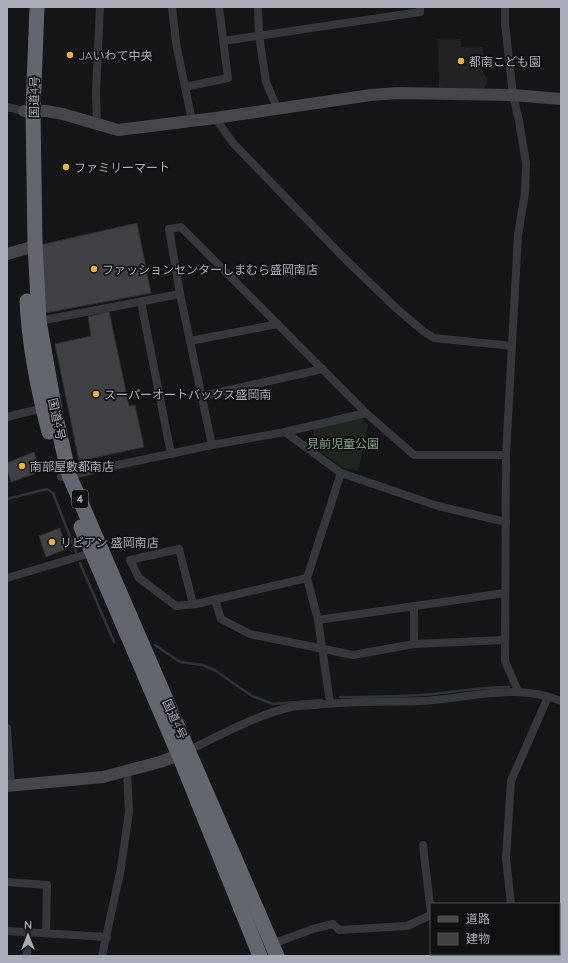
<svg xmlns="http://www.w3.org/2000/svg" width="568" height="963" viewBox="0 0 568 963" font-family="Quicksand,'Noto Sans JP',sans-serif">
<style>
.built{fill:#222225}
.green{fill:#1e261f}
.lines{fill:none;stroke-linecap:round;stroke-linejoin:round}
.stream{stroke:#2c353c;stroke-width:2.5}
.building{fill:#404145;stroke:#303034}
.street{stroke:#37383d;stroke-width:8}
.secondary{stroke:#45474d;stroke-width:12}
.highway{stroke:#63666e;stroke-width:15}
.poi-dot{fill:#f2b134;stroke:#111113;stroke-width:1.5}
.labels{text-anchor:middle;dominant-baseline:central;stroke-width:3.5;stroke-linejoin:round;paint-order:stroke}
.shield{fill:#111113;stroke:#7b7e86;stroke-width:1}
.shield-label{font-size:11px;font-weight:bold;fill:#a8adb8}
.poi-label{font-size:12px;fill:#a8adb8;stroke:#111113;text-anchor:start}
.street-label{font-size:12px;fill:#a8adb8;stroke:#111113}
.park-label{font-size:12px;fill:#7fa381;stroke:#111113}
</style>
<rect width="100%" height="100%" fill="#161618"/>
<polygon class="built" points="438,39 461,39 461,47 483,47 483,74 487,78 487,83 484,88 478,90 439,90"/>
<polygon class="green" points="361,418 368,425 358,471 343,468 310,444 314,436 313,428"/>
<g class="lines">
<g class="stream">
<polyline points="7,499 47,489 53,493 76,552"/>
<polyline points="80,563 114,642"/>
<polyline points="155,645 180,662 203,665 216,671 252,696 273,704 322,700"/>
<path d="M340 697C371 697 402 697 433 694 458 691 483 687 509 687"/>
</g>
</g>
<g class="building">
<polygon points="137,223 151,293 45,313 40,245"/>
<polygon points="109,311 129,406 135,405 144,447 79,461 55,344 91,336 88,317"/>
<polygon points="34,452 40,472 11,482 7,469 7,463"/>
<polygon points="60,528 66,549 46,557 39,536"/>
</g>
<g class="lines">
<g class="street">
<polyline points="172,7 176,43 192,121"/>
<polyline points="258,7 259,35 266,82 277,108"/>
<polyline points="505,7 505,23 513,95 519,121 526,163 525,193 518,235 506,455 505,661 518,691"/>
<polyline points="223,41 420,12 420,7"/>
<polyline points="185,87 228,78 219,7"/>
<polyline points="7,107 24,111"/>
<polyline points="215,118 233,143 344,258 396,308 423,331 434,338 512,346"/>
<polyline points="97,125 96,92 100,7"/>
<polyline points="141,302 171,454"/>
<polyline points="39,321 180,294"/>
<polyline points="190,341 278,324"/>
<polyline points="202,396 323,369"/>
<polyline points="7,417 43,408"/>
<polyline points="285,432 341,473 438,506 506,522"/>
<polyline points="212,445 180,294 169,229 181,227 366,413 414,455 506,455"/>
<polyline points="61,477 212,445 285,432 366,413"/>
<polyline points="7,578 91,553"/>
<polyline points="215,599 221,619 250,634 353,655 414,644 505,640"/>
<polyline points="193,604 179,549 130,560 139,578 176,606 196,604 307,578"/>
<polyline points="414,606 414,644"/>
<polyline points="318,620 505,593"/>
<polyline points="330,703 318,620 307,578 341,473"/>
<polyline points="7,728 11,786"/>
<path d="M185 752C220 736 253 716 291 707 298 706 307 705 315 705 350 701 385 702 420 701 468 699 515 682 561 701"/>
<polyline points="423,845 431,914"/>
<polyline points="7,882 47,885 46,933"/>
<polyline points="511,904 506,858 511,781 548,697"/>
<polyline points="7,931 107,937"/>
<polyline points="272,944 313,929 333,924 339,930 407,926 431,915"/>
<polyline points="529,954 531,956"/>
<polyline points="27,956 28,932"/>
<polyline points="102,956 121,868 129,812 127,771"/>
</g>
<g class="secondary">
<polyline points="24,111 46,111 63,114 118,130 215,118 371,95 398,93 513,95 561,99"/>
<polyline points="7,254 35,246"/>
<polyline points="7,786 103,777 160,762 179,755"/>
</g>
<g class="highway">
<polyline points="37,7 33,111 35,243 39,321 57,422 69,475 277,956"/>
<path d="M27 301C29 345 38 390 49 432"/>
<polyline points="81,527 179,755 260,956"/>
</g>
</g>
<g class="poi-dot">
<circle cx="70" cy="55" r="4"/>
<circle cx="461" cy="61" r="4"/>
<circle cx="66" cy="167" r="4"/>
<circle cx="94" cy="269" r="4"/>
<circle cx="96" cy="394" r="4"/>
<circle cx="22" cy="466" r="4"/>
<circle cx="52" cy="542" r="4"/>
</g>
<g class="labels">
<rect class="shield" x="72" y="490" width="16" height="18" rx="3"/>
<g class="shield-label">
<text x="80" y="499">4</text>
</g>
<g class="poi-label">
<text x="78" y="55">JAいわて中央</text>
<text x="469" y="61">都南こども園</text>
<text x="74" y="167">ファミリーマート</text>
<text x="102" y="269">ファッションセンターしまむら盛岡南店</text>
<text x="104" y="394">スーパーオートバックス盛岡南</text>
<text x="30" y="466">南部屋敷都南店</text>
<text x="60" y="542">リビアン 盛岡南店</text>
</g>
<g class="street-label">
<text transform="translate(34 97) rotate(-89)">国道4号</text>
<text transform="translate(57 419) rotate(78)">国道4号</text>
<text transform="translate(175 719) rotate(66)">国道4号</text>
</g>
<g class="park-label">
<text x="343" y="443">見前児童公園</text>
</g>
</g>
<rect width="568" height="963" fill="none" stroke="#a8adb8" stroke-width="16"/>
<rect x="430" y="903" width="130" height="52" fill="#111113" stroke="#4d4f55"/>
<rect x="438" y="916" width="20" height="6" fill="#45474d" stroke="#4d4f55"/>
<text x="466" y="923" font-size="12" fill="#a8adb8">道路</text>
<rect x="438" y="933" width="20" height="12" fill="#404145" stroke="#4d4f55"/>
<text x="466" y="943" font-size="12" fill="#a8adb8">建物</text>
<g transform="translate(28 935)" stroke="#111113" stroke-width="3" paint-order="stroke">
<path d="M0-3L7 15L0 10L-7 15Z" fill="#a8adb8"/>
<text y="-6" font-size="11" font-weight="bold" text-anchor="middle" fill="#a8adb8">N</text>
</g>
</svg>
